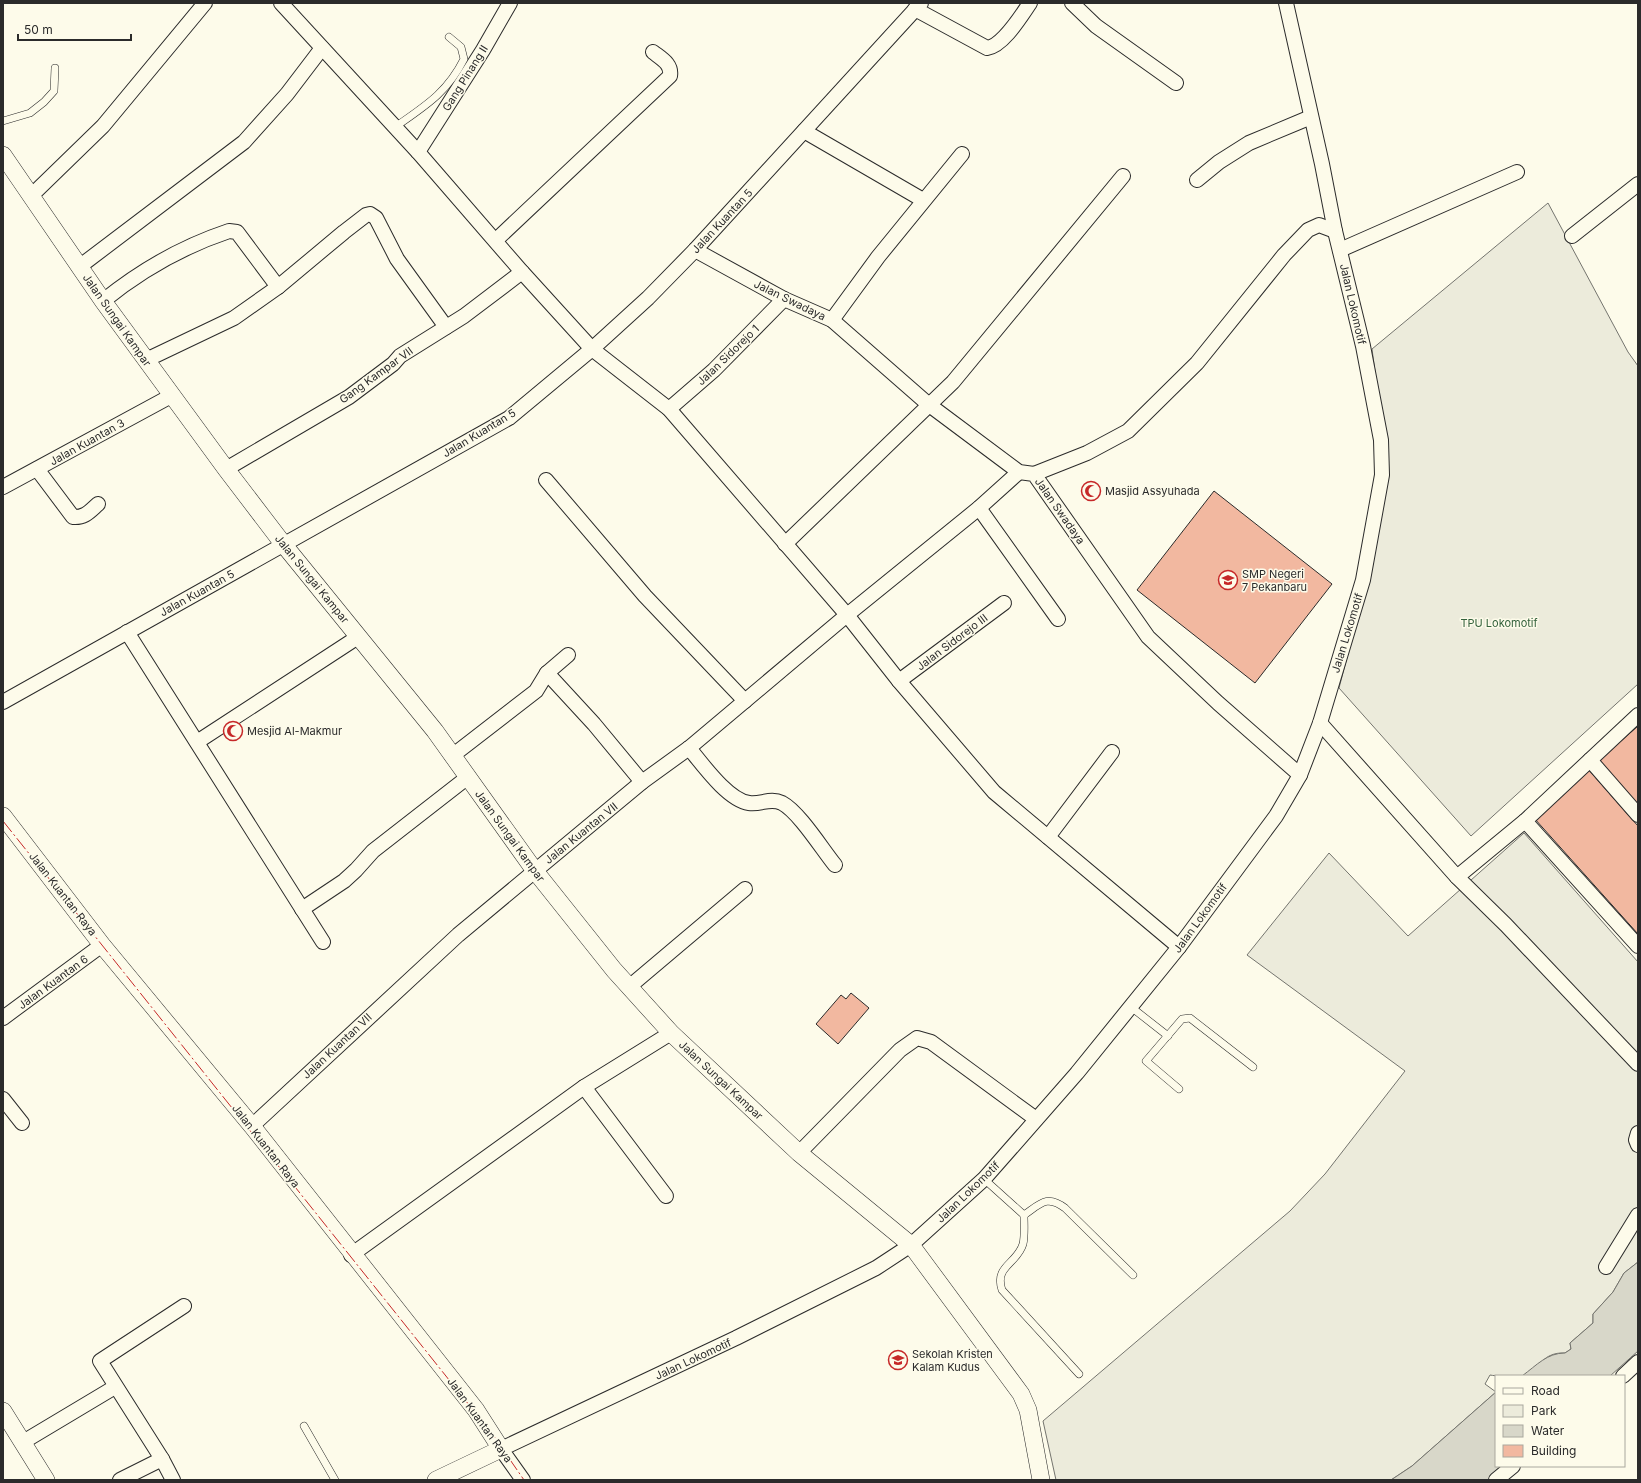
<svg xmlns="http://www.w3.org/2000/svg" width="1641" height="1483" viewBox="0 0 1641 1483" font-family="Inter,sans-serif">
<style>
.green{fill:#ecebdb;stroke:#74746e}
.water{fill:#d8d7c9;stroke:#74746e}
.building{fill:#f2b8a0;stroke:#2b2b2b}
.lines{fill:none;stroke-linecap:round;stroke-linejoin:round}
.service-casing{stroke:#2b2b2b;stroke-width:8}
.minor-casing{stroke:#2b2b2b;stroke-width:16}
.tertiary-casing{stroke:#2b2b2b;stroke-width:18}
.service{stroke:#fdfbea;stroke-width:7}
.minor{stroke:#fdfbea;stroke-width:14}
.tertiary{stroke:#fdfbea;stroke-width:17}
.power{stroke:#c62828;stroke-width:1;stroke-dasharray:14 3 2 3;stroke-linecap:butt}
.labels{text-anchor:middle;dominant-baseline:central;stroke-width:3;stroke-linejoin:round;paint-order:stroke}
.street-label{font-size:11px;fill:#2b2b2b;stroke:#fdfbea}
.poi-label{font-size:11px;fill:#2b2b2b;stroke:#fdfbea;text-anchor:start}
.park-label{font-size:11px;fill:#34623c;stroke:#fdfbea}
</style>
<rect width="100%" height="100%" fill="#fdfbea"/>
<g class="green">
<polygon points="1548,203 1628,352 1638,366 1638,684 1471,836 1339,688 1367,581 1387,463 1372,349"/>
<path d="M1524 833 1638 962V1262L1624 1273 1613 1292 1593 1314V1323L1570 1343 1571 1349 1565 1353C1542 1352 1541 1368 1523 1376 1517 1378 1495 1376 1490 1375L1485 1384 1496 1392 1412 1466 1391 1480H1056L1043 1421 1290 1211 1325 1174 1405 1071 1247 955 1329 853 1408 936Z"/>
</g>
<g class="water">
<path d="M1638 1262V1351L1610 1376H1522C1537 1365 1547 1353 1565 1353L1571 1349 1570 1343 1593 1323V1314L1613 1292 1624 1273Z"/>
<polygon points="1496,1392 1496,1466 1504,1466 1488,1480 1391,1480 1412,1466"/>
</g>
<g class="building">
<polygon points="1214,491 1332,584 1255,683 1137,590"/>
<polygon points="1638,726 1638,805 1599,760"/>
<polygon points="1588,769 1638,826 1638,934 1534,818"/>
<polygon points="851,993 869,1008 838,1044 816,1024 841,995 846,999"/>
</g>
<g class="lines">
<defs>
<g id="service">
<polyline points="3,121 30,113 44,102 54,91 55,68"/>
<path d="M395 127C425 106 447 93 464 59L461 47 449 37"/>
<polyline points="1131,1007 1168,1036"/>
<polyline points="1179,1089 1146,1061 1182,1019 1190,1018 1253,1067"/>
<path d="M984 1179 1024 1215C1040 1204 1047 1194 1065 1208L1133 1275"/>
<path d="M1024 1215C1024 1224 1025 1235 1023 1244 1017 1264 994 1266 1002 1290L1079 1374"/>
<polyline points="304,1426 335,1480"/>
</g>
<g id="minor">
<polyline points="281,3 418,152 522,272 592,349 669,409 847,615 899,681 994,792 1179,947"/>
<polyline points="1072,3 1096,26 1176,83"/>
<path d="M915 9 987 48C1003 46 1021 16 1030 3"/>
<polyline points="804,131 923,200"/>
<polyline points="418,152 483,50 510,3"/>
<polyline points="1197,180 1219,162 1249,143 1311,117"/>
<polyline points="31,196 103,126 205,3"/>
<polyline points="1572,236 1638,184"/>
<path d="M496 240 670 76C672 64 662 59 653 52"/>
<polyline points="695,250 784,299 832,320 928,404 1019,472 1034,474 1148,637 1218,703 1300,775"/>
<polyline points="1340,250 1517,172"/>
<polyline points="79,267 244,142 287,94 322,48"/>
<path d="M103 301C140 271 184 246 229 231L237 232 278 287"/>
<polyline points="832,320 878,257 962,154"/>
<polyline points="146,360 234,318 278,287 344,232 366,215 370,214 376,218 397,259 446,327"/>
<polyline points="669,409 714,370 784,299"/>
<path d="M37 469 73 517C85 518 90 511 98 504"/>
<polyline points="226,469 349,397 393,364 400,356 464,316 522,272"/>
<polyline points="1034,474 1087,453 1128,431 1197,363 1284,255 1308,230 1319,225 1335,231"/>
<polyline points="546,480 645,596 745,701"/>
<polyline points="3,487 171,396"/>
<polyline points="979,508 1058,619"/>
<polyline points="785,544 953,382 1123,176"/>
<polyline points="127,632 323,942"/>
<polyline points="547,673 594,724 642,782"/>
<polyline points="899,681 1004,603"/>
<polyline points="3,702 509,418 592,349 648,298 695,250 921,3"/>
<polyline points="1320,723 1457,877 1506,925 1638,1064"/>
<polyline points="197,742 358,637"/>
<path d="M689 748C703 765 728 800 749 803 761 805 770 797 782 803 799 812 822 849 835 865"/>
<polyline points="452,756 536,691 547,673 568,655"/>
<polyline points="1590,760 1638,815"/>
<polyline points="1525,821 1638,946"/>
<polyline points="1048,837 1112,752"/>
<polyline points="1457,877 1525,821 1638,715"/>
<polyline points="302,909 344,881 356,870 373,851 468,777"/>
<polyline points="629,987 745,889"/>
<polyline points="3,1018 102,945"/>
<polyline points="584,1087 666,1196"/>
<polyline points="3,1099 22,1123"/>
<polyline points="252,1126 458,935 642,782 689,748 847,615 979,508 1019,472"/>
<polyline points="1638,1133 1636,1140 1638,1145"/>
<polyline points="799,1153 900,1050 917,1038 931,1042 1036,1119"/>
<polyline points="351,1255 584,1087 671,1033"/>
<polyline points="1606,1267 1638,1215"/>
<polyline points="1623,1376 1638,1362"/>
<polyline points="23,1442 115,1387"/>
<polyline points="120,1480 162,1459"/>
<polyline points="173,1480 162,1459 100,1361 184,1306"/>
<polyline points="523,1480 501,1449 736,1338 876,1268 911,1245 984,1179 1077,1073 1179,947 1276,816 1300,775 1320,723 1363,580 1382,475 1381,440 1363,346 1335,231 1322,164 1286,3"/>
<polyline points="1496,1480 1513,1466"/>
</g>
<g id="tertiary">
<polyline points="3,155 103,301 226,469 284,545 435,731 535,871 614,970 671,1033 799,1153 911,1245 1021,1394 1028,1410 1041,1480"/>
<polyline points="3,816 102,945 252,1126 476,1410 501,1449 436,1480"/>
<polyline points="3,1411 46,1480"/>
</g>
</defs>
<use href="#service" class="service-casing"/>
<use href="#minor" class="minor-casing"/>
<use href="#tertiary" class="tertiary-casing"/>
<use href="#service" class="service"/>
<use href="#minor" class="minor"/>
<use href="#tertiary" class="tertiary"/>
<polyline class="power" points="3,821 493,1435 524,1480"/>
</g>
<defs>
<symbol id="mosque-ring" viewBox="-11 -11 22 22"><circle r="9.5" fill="#fdfbea" stroke="#c62828" stroke-width="1.5"/><path d="M3.5-4.9A6 6 0 1 0 3.5 4.9A5 5 0 1 1 3.5-4.9Z" fill="#c62828"/></symbol>
<symbol id="school-ring" viewBox="-11 -11 22 22"><circle r="9.5" fill="#fdfbea" stroke="#c62828" stroke-width="1.5"/><path d="M0-5L7-2L0 1L-7-2ZM-4 1L0 2.5L4 1V4Q0 6-4 4Z" fill="#c62828"/></symbol>
</defs>
<g fill-rule="evenodd">
<use href="#mosque-ring" x="1080" y="480" width="22" height="22"/>
<use href="#school-ring" x="1217" y="569" width="22" height="22"/>
<use href="#mosque-ring" x="222" y="720" width="22" height="22"/>
<use href="#school-ring" x="887" y="1349" width="22" height="22"/>
</g>
<g class="labels">
<g class="street-label">
<text transform="translate(465 78) rotate(-58)">Gang Pinang II</text>
<text transform="translate(722 221) rotate(-47)">Jalan Kuantan 5</text>
<text transform="translate(790 300) rotate(26)">Jalan Swadaya</text>
<text transform="translate(1353 304) rotate(77)">Jalan Lokomotif</text>
<text transform="translate(117 320) rotate(55)">Jalan Sungai Kampar</text>
<text transform="translate(728 355) rotate(-44)">Jalan Sidorejo 1</text>
<text transform="translate(376 375) rotate(-36)">Gang Kampar VII</text>
<text transform="translate(479 433) rotate(-31)">Jalan Kuantan 5</text>
<text transform="translate(87 442) rotate(-29)">Jalan Kuantan 3</text>
<text transform="translate(1060 511) rotate(55)">Jalan Swadaya</text>
<text transform="translate(312 579) rotate(51)">Jalan Sungai Kampar</text>
<text transform="translate(197 593) rotate(-29)">Jalan Kuantan 5</text>
<text transform="translate(1347 633) rotate(-73)">Jalan Lokomotif</text>
<text transform="translate(952 642) rotate(-37)">Jalan Sidorejo III</text>
<text transform="translate(581 833) rotate(-39)">Jalan Kuantan VII</text>
<text transform="translate(510 836) rotate(54)">Jalan Sungai Kampar</text>
<text transform="translate(63 894) rotate(52)">Jalan Kuantan Raya</text>
<text transform="translate(1200 918) rotate(-54)">Jalan Lokomotif</text>
<text transform="translate(53 982) rotate(-36)">Jalan Kuantan 6</text>
<text transform="translate(337 1046) rotate(-43)">Jalan Kuantan VII</text>
<text transform="translate(721 1080) rotate(43)">Jalan Sungai Kampar</text>
<text transform="translate(266 1146) rotate(52)">Jalan Kuantan Raya</text>
<text transform="translate(968 1192) rotate(-44)">Jalan Lokomotif</text>
<text transform="translate(693 1359) rotate(-25)">Jalan Lokomotif</text>
<text transform="translate(480 1420) rotate(54)">Jalan Kuantan Raya</text>
</g>
<g class="poi-label">
<text x="1105" y="491">Masjid Assyuhada</text>
<text x="1242" y="574">SMP Negeri<tspan x="1242" dy="13">7 Pekanbaru</tspan></text>
<text x="247" y="731">Mesjid Al-Makmur</text>
<text x="912" y="1354">Sekolah Kristen<tspan x="912" dy="13">Kalam Kudus</tspan></text>
</g>
<g class="park-label">
<text x="1499" y="623">TPU Lokomotif</text>
</g>
</g>
<rect width="1641" height="1483" fill="none" stroke="#2b2b2b" stroke-width="8"/>
<rect x="1495" y="1375" width="130" height="92" fill="#fdfbea" stroke="#a9a89e"/>
<rect x="1503" y="1388" width="20" height="6" fill="#fdfbea" stroke="#a9a89e"/>
<text x="1531" y="1395" font-size="12" fill="#2b2b2b">Road</text>
<rect x="1503" y="1405" width="20" height="12" fill="#ecebdb" stroke="#a9a89e"/>
<text x="1531" y="1415" font-size="12" fill="#2b2b2b">Park</text>
<rect x="1503" y="1425" width="20" height="12" fill="#d8d7c9" stroke="#a9a89e"/>
<text x="1531" y="1435" font-size="12" fill="#2b2b2b">Water</text>
<rect x="1503" y="1445" width="20" height="12" fill="#f2b8a0" stroke="#a9a89e"/>
<text x="1531" y="1455" font-size="12" fill="#2b2b2b">Building</text>
<path d="M18 34v6h113v-6" fill="none" stroke="#2b2b2b" stroke-width="2"/>
<text x="24" y="34" font-size="12" fill="#2b2b2b" stroke="#fdfbea" stroke-width="3" paint-order="stroke">50 m</text>
</svg>
